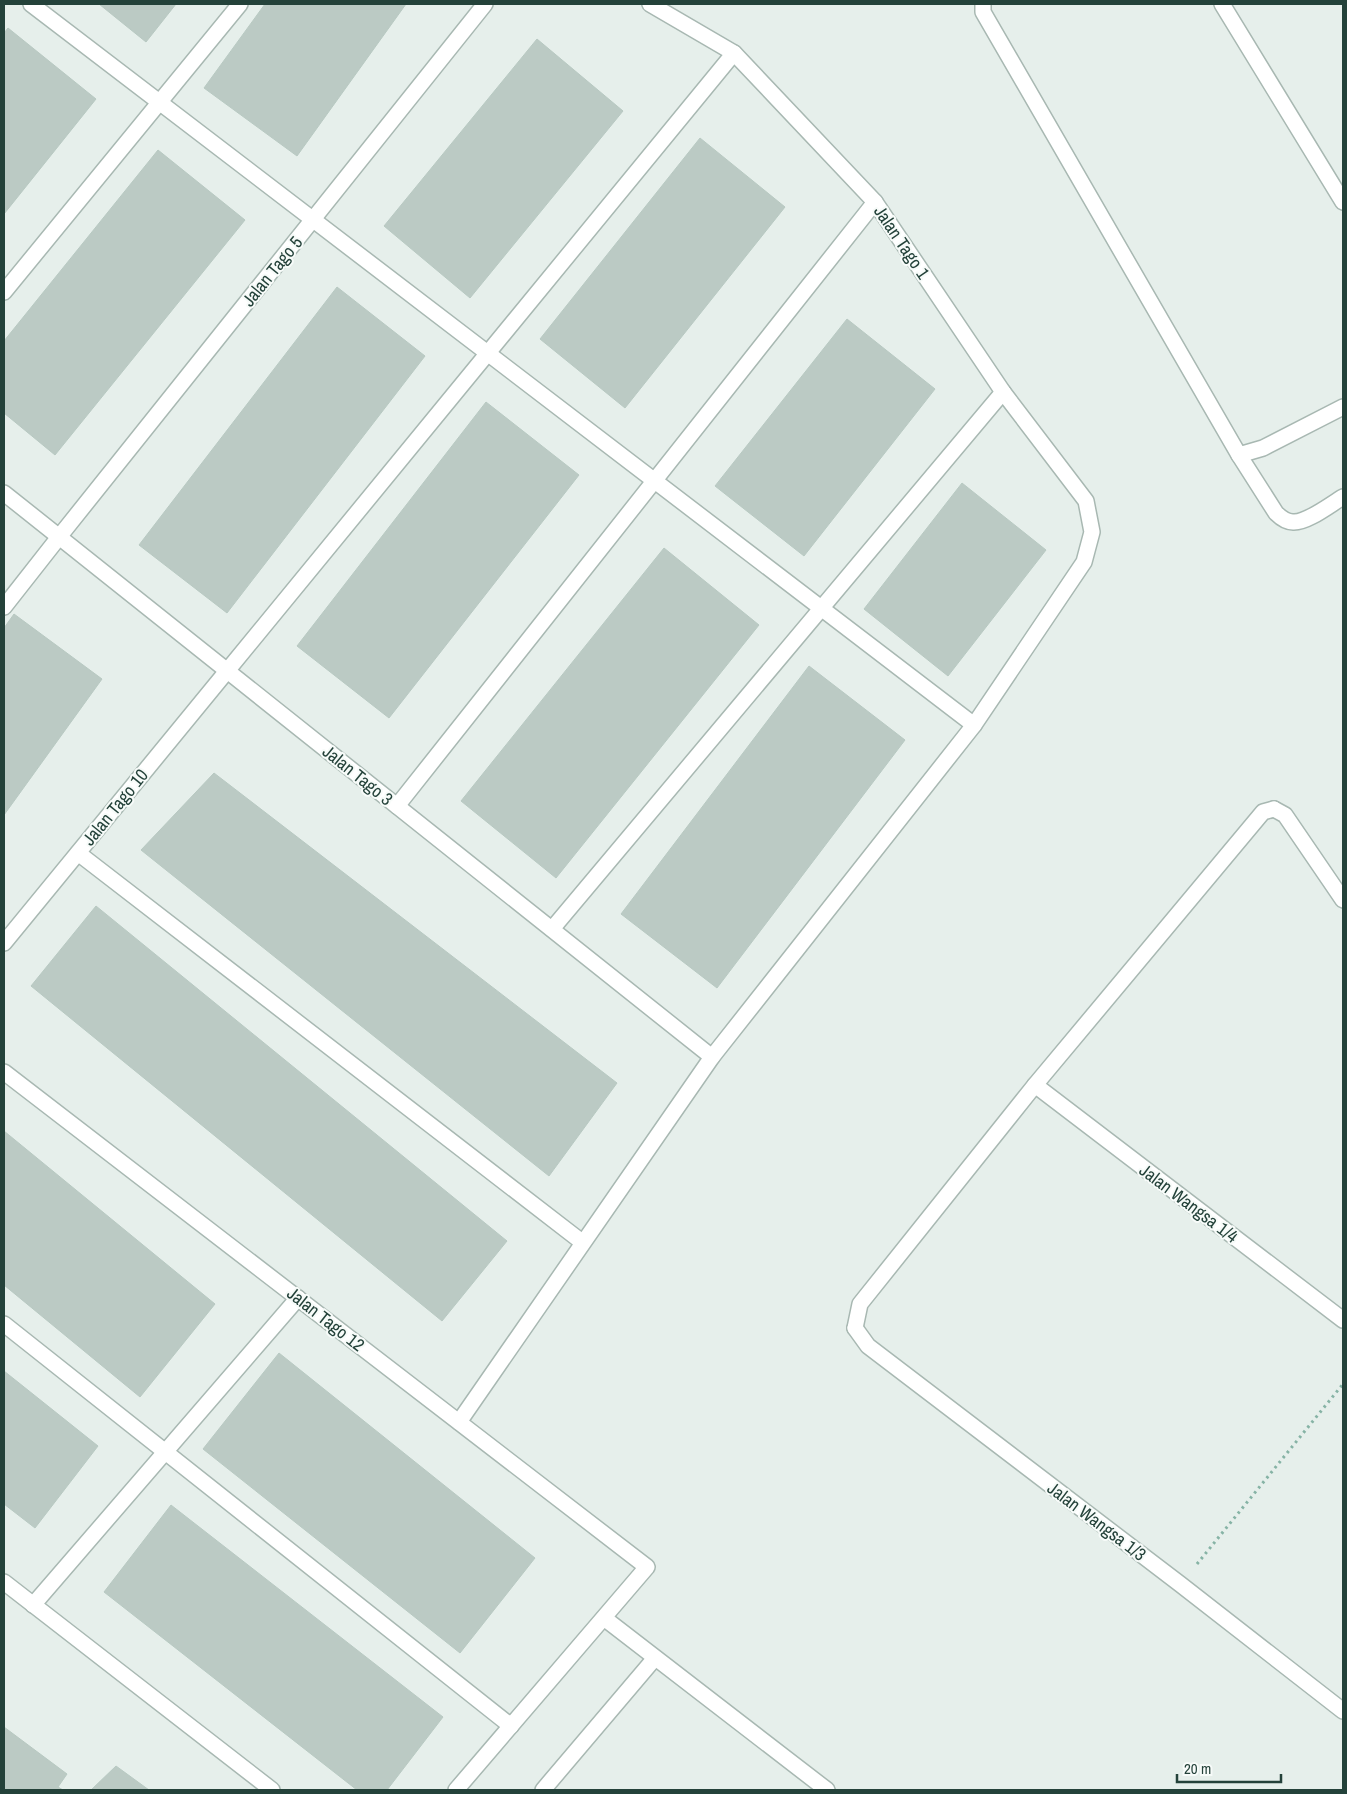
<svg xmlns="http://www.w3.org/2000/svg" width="1347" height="1794" viewBox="0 0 1347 1794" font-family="'Archivo Narrow',sans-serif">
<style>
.building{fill:#bbcac4;stroke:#b8c9c2}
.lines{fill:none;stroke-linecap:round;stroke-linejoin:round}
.service-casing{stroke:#a8b8b2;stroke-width:18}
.minor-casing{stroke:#a8b8b2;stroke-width:18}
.path{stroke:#86b3a5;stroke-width:3;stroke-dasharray:2.5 4;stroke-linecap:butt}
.service{stroke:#fff;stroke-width:15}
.minor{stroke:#fff;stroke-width:15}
.labels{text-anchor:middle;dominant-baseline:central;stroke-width:4;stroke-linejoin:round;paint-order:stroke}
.street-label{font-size:18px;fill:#24423a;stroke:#f7fbf9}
</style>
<rect width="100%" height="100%" fill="#e6efeb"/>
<g class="building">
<polygon points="99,4 176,4 146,42"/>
<polygon points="265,4 406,4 297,156 204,88"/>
<polygon points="8,28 96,99 4,214 4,33"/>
<polygon points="537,39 623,111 470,298 384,226"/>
<polygon points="700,138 785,207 625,408 540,339"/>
<polygon points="158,150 245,220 55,455 4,413 4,341"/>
<polygon points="337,287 425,356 227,613 139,545"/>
<polygon points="847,319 935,389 804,556 715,486"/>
<polygon points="486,402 579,475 389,718 297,646"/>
<polygon points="962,483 1046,550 948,676 864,609"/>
<polygon points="664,548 759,625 556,878 461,801"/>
<polygon points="14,614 102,679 4,815 4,628"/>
<polygon points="809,666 905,740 717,988 621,914"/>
<polygon points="214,773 617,1083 549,1176 141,850"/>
<polygon points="96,906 507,1241 442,1321 31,986"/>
<polygon points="4,1131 215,1304 140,1397 4,1285"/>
<polygon points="279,1353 535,1558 460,1653 203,1449"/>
<polygon points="4,1371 98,1446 35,1528 4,1504"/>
<polygon points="171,1505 443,1717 387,1790 357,1790 104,1592"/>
<polygon points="4,1727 67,1774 58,1787 63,1790 4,1790"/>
<polygon points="116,1766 149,1790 91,1790"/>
</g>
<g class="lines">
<defs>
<g id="service">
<polyline points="31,4 974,725"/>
<polyline points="4,292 240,4"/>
<path d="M1239 455 1276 513C1281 518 1286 522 1293 522 1307 523 1331 504 1343 497"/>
<polyline points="4,607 59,537"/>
<polyline points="227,671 734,53"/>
<polyline points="78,853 582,1242"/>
<polyline points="552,929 1003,392"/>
<polyline points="4,1324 511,1726"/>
<polyline points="855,1328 860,1304 1035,1085 1263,812 1274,809"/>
<polyline points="33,1605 298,1298"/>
<polyline points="604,1618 827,1790"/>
<polyline points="543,1790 655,1658"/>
</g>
<g id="minor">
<polyline points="983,4 983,12 1239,455 1263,448 1343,407"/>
<polyline points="1222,4 1343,202"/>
<polyline points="4,493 712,1057"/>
<polyline points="59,537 485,4"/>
<polyline points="397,806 875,202"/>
<polyline points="1274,809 1285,815 1343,900"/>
<polyline points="4,943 227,671"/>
<polyline points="4,1072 647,1567 456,1790"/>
<polyline points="1035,1085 1343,1320"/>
<polyline points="855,1328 868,1346 1180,1584 1343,1711"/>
<polyline points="459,1422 712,1057 974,725 1084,562 1092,532 1086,501 1003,392 875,202 734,53 650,4"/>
<polyline points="4,1582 272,1790"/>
</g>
</defs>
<use href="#service" class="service-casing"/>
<use href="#minor" class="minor-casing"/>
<polyline class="path" points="1197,1564 1343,1384"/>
<use href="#service" class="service"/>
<use href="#minor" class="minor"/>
</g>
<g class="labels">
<g class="street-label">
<text transform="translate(902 242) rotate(56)">Jalan Tago 1</text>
<text transform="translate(272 271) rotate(-51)">Jalan Tago 5</text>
<text transform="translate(358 775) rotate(39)">Jalan Tago 3</text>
<text transform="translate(115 807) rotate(-51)">Jalan Tago 10</text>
<text transform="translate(1189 1203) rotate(37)">Jalan Wangsa 1/4</text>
<text transform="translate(326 1319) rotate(38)">Jalan Tago 12</text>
<text transform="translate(1097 1521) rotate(37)">Jalan Wangsa 1/3</text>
</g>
</g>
<rect width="1347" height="1794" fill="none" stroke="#24423a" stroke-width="10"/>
<path d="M1177 1774v8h104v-8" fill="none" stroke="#24423a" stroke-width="2.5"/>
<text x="1184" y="1774" font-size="15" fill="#24423a" stroke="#f7fbf9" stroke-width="4" paint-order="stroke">20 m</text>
</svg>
